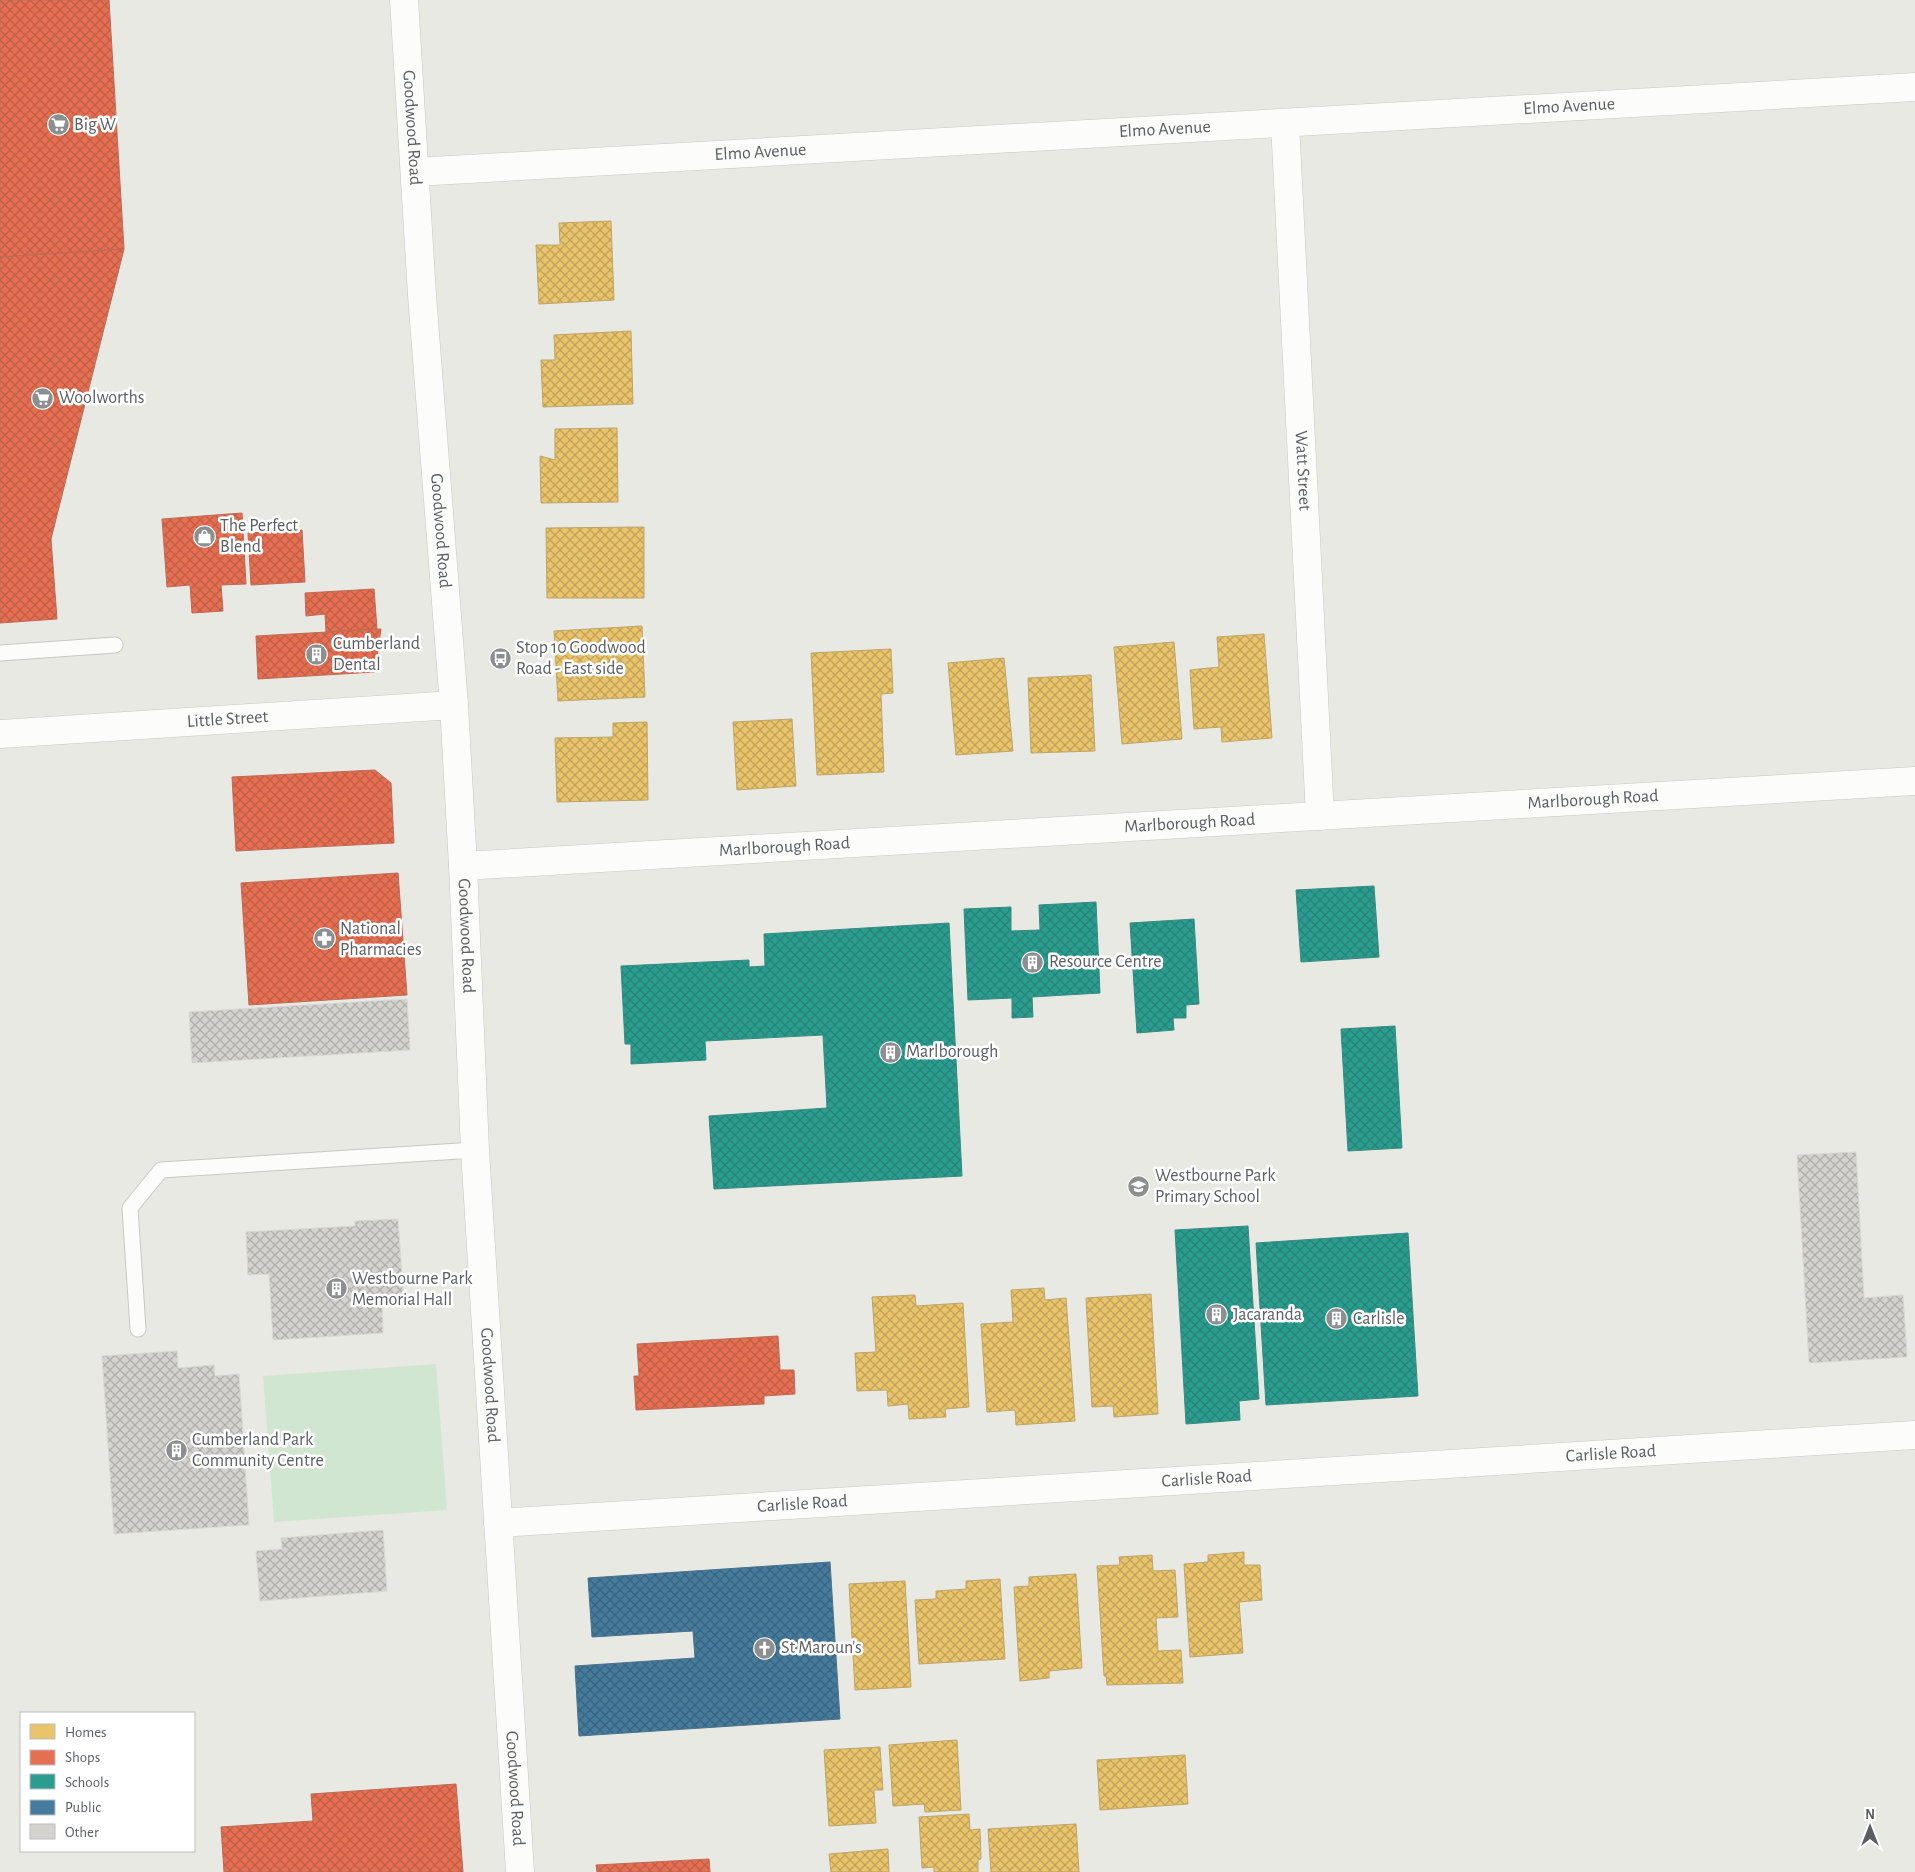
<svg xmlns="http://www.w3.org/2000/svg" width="1915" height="1872" viewBox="0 0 1915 1872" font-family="'Alegreya Sans',sans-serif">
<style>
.green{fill:#d1e6d0}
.homes{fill:url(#homes-cross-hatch);stroke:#bea568}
.shops{fill:url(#shops-cross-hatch);stroke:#bd6a56}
.schools{fill:url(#schools-cross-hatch);stroke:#388a82}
.public{fill:url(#public-cross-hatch);stroke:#4b728b}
.building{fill:url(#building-cross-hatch);stroke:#d8d8d4}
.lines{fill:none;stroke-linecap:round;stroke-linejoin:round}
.lane-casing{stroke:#c7c7c6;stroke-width:17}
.street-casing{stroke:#c7c7c6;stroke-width:29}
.secondary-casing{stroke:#c5c6c4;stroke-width:29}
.lane{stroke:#fcfcfb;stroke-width:15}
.street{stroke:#fcfcfb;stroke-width:28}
.secondary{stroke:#fcfcfb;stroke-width:28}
.labels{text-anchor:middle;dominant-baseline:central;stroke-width:5;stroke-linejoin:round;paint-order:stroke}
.street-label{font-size:18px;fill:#5a5d62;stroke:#fff}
.poi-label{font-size:18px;fill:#5a5d62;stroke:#fff;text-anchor:start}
</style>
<defs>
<pattern id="homes-cross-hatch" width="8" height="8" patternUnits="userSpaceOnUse" patternTransform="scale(1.25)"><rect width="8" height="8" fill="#e9c46a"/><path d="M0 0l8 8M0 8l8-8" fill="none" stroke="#c0a25b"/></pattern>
<pattern id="shops-cross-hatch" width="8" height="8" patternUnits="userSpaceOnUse" patternTransform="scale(1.25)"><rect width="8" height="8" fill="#e76f51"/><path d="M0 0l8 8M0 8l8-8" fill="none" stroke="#be5e47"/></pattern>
<pattern id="schools-cross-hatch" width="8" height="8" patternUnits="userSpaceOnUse" patternTransform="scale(1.25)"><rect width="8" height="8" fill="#2a9d8f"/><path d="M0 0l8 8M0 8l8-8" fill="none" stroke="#278378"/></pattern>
<pattern id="public-cross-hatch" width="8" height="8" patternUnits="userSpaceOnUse" patternTransform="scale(1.25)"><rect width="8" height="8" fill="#457b9d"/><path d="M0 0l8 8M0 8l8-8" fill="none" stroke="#3a637d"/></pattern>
<pattern id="building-cross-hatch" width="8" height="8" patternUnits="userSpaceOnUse" patternTransform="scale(1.25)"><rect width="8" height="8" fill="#d3d2cf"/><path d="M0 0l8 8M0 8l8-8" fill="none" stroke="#aeaeab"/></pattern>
</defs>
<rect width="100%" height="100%" fill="#e9e9e4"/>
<polygon class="green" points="436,1364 447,1510 274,1522 263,1376"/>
<g class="homes">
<polygon points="611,221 614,300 539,304 536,245 560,245 559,223"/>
<polygon points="631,331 633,404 543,407 541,360 555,360 554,335"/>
<polygon points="617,428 618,502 541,503 540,456 555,460 555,429"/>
<polygon points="644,527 644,598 547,598 546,528"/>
<polygon points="642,626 645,697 558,701 554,631"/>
<polygon points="1264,634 1272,738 1222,742 1221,727 1194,729 1190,670 1219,667 1217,637"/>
<polygon points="1174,642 1182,739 1122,744 1114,647"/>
<polygon points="891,649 893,693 881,694 884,772 817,775 811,653"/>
<polygon points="1004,658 1013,751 956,755 948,663"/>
<polygon points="1091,675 1095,751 1031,753 1028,678"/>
<polygon points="792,719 796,786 737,790 733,722"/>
<polygon points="647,722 648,800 557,802 555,738 613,737 613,723"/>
<polygon points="1044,1288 1045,1300 1066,1298 1075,1421 1016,1425 1015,1410 987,1412 981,1324 1013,1322 1011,1290"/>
<polygon points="1151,1294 1158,1414 1114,1417 1113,1406 1092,1407 1086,1298"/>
<polygon points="915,1295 916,1306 963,1303 969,1407 945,1409 946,1417 909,1419 908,1404 888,1406 887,1390 857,1391 855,1353 876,1352 872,1297"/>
<polygon points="1244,1552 1244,1565 1260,1565 1262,1600 1239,1602 1243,1653 1190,1657 1184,1564 1208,1562 1208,1555"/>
<polygon points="1152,1555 1153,1571 1175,1570 1178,1617 1156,1618 1158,1651 1181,1650 1183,1683 1107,1685 1106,1676 1104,1676 1097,1566 1120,1565 1119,1557"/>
<polygon points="1076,1574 1082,1668 1049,1671 1049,1678 1020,1681 1014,1587 1029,1586 1029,1577"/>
<polygon points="1000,1579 1005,1659 919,1664 915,1600 936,1599 936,1591 966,1589 966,1581"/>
<polygon points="905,1581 911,1687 855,1690 849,1584"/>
<polygon points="957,1740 961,1810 925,1812 924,1804 893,1806 889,1745"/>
<polygon points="880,1747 883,1790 874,1790 876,1823 829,1826 824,1750"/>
<polygon points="1185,1755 1188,1804 1100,1810 1097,1760"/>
<polygon points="969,1814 970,1830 980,1829 981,1859 978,1860 978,1872 934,1872 934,1867 922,1868 919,1817"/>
<polygon points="1076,1824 1079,1872 991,1872 988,1829"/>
<polygon points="888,1849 889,1872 831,1872 829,1854"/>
</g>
<g class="shops">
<polygon points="0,0 109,0 124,249 0,257"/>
<polygon points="124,249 51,539 57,619 0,623 0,257"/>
<polygon points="242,513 246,584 221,585 223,611 192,613 190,585 167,587 162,519"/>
<polygon points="302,530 305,582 251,585 248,533"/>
<polygon points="374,589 377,629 326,632 325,614 306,616 305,593"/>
<polygon points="381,629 375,672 258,679 256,636"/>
<polygon points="375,770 391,783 394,843 236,851 232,777"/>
<polygon points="398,873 407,995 249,1005 241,883"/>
<polygon points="778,1336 780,1370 794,1370 795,1394 764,1396 764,1404 636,1410 634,1376 639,1376 637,1344"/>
<polygon points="456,1784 463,1872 224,1872 221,1827 313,1821 311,1794"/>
<polygon points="709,1859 710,1872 597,1872 596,1865"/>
</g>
<g class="schools">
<polygon points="1374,886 1379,957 1301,962 1296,890"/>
<polygon points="1096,902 1100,993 1032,997 1033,1017 1012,1018 1012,998 968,1000 964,909 1011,907 1011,931 1040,930 1039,905"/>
<polygon points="1194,919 1199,1004 1186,1005 1186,1018 1173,1018 1174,1030 1137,1033 1130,923"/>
<polygon points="949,923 962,1176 714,1189 709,1116 827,1108 823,1035 705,1041 706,1060 631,1064 631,1044 625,1044 621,966 749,960 749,967 765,966 764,934"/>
<polygon points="1395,1026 1402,1148 1348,1151 1341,1029"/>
<polygon points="1248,1226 1259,1399 1239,1401 1240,1420 1186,1424 1175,1230"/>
<polygon points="1408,1233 1418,1396 1266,1405 1256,1243"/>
</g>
<polygon class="public" points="830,1562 840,1719 579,1736 575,1666 695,1658 693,1631 592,1637 588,1578"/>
<g class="building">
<polygon points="407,999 410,1050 192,1063 189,1012"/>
<polygon points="1856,1152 1864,1298 1903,1295 1907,1357 1809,1363 1797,1155"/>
<polygon points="398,1219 404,1304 382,1305 383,1333 273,1340 269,1274 248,1275 246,1232 355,1226 355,1221"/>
<polygon points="177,1351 178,1368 214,1365 215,1376 239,1374 249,1525 114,1534 102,1356"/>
<polygon points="383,1530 387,1591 260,1601 256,1551 282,1549 281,1538"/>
</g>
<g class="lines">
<defs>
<g id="lane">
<polyline points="0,653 115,645"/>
<polyline points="138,1329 130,1208 161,1170 475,1150"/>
</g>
<g id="street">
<path id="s1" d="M1285 123 1320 816"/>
<path id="s2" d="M415 172 1915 87"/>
<path id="s3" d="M0 734 454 705"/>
<path id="s4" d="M463 866 1915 781"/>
<path id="s5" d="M498 1523 1915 1435"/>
</g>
<g id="secondary">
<path id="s6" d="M404 0 422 295 454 705 463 866 475 1150 520 1872"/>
</g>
</defs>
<use href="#lane" class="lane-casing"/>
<use href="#street" class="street-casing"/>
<use href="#secondary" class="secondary-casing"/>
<use href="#lane" class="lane"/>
<use href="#street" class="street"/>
<use href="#secondary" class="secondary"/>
</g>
<defs>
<symbol id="supermarket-disc" viewBox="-11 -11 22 22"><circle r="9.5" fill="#8c8e90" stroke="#fff"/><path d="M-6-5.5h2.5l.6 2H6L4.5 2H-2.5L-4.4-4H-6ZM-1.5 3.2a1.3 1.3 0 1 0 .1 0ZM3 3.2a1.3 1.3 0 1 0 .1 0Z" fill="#fff"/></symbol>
<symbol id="shop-disc" viewBox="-11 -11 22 22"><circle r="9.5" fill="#8c8e90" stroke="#fff"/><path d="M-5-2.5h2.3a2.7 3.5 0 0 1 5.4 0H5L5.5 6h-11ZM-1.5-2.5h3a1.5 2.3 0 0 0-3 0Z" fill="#fff"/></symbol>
<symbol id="building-disc" viewBox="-11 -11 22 22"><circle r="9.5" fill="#8c8e90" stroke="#fff"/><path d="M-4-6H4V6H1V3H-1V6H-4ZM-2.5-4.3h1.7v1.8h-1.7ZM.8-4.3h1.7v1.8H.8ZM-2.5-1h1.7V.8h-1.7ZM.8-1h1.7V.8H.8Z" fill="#fff"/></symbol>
<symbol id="bus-disc" viewBox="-11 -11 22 22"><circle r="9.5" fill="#8c8e90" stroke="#fff"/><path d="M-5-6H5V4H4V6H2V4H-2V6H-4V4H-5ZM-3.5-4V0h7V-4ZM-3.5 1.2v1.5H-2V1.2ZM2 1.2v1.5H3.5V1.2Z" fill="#fff"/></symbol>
<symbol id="pharmacy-disc" viewBox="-11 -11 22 22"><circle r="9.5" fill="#8c8e90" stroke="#fff"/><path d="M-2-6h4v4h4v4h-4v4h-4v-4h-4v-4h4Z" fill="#fff"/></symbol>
<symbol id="school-disc" viewBox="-11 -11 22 22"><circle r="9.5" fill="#8c8e90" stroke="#fff"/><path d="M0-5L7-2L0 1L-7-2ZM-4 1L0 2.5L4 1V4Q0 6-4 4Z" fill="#fff"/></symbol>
<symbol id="church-disc" viewBox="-11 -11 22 22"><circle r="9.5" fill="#8c8e90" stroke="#fff"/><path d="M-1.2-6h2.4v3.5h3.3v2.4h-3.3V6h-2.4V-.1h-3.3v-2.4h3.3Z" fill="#fff"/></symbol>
</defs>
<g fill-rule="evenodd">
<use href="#supermarket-disc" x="46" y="112" width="25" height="25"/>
<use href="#supermarket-disc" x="30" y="386" width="25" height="25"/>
<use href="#shop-disc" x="192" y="524" width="25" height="25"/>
<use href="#building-disc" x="304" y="642" width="25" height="25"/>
<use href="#bus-disc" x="488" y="646" width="25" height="25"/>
<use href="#pharmacy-disc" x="312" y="926" width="25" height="25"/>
<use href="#building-disc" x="1020" y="950" width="25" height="25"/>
<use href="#building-disc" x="878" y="1040" width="25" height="25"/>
<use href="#school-disc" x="1126" y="1174" width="25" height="25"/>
<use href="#building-disc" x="324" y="1276" width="25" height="25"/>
<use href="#building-disc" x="1204" y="1302" width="25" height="25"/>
<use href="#building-disc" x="1324" y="1306" width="25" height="25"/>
<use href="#building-disc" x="164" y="1438" width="25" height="25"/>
<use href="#church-disc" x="752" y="1636" width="25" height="25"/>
</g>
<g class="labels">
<g class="street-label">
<text stroke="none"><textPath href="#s2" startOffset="1156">Elmo Avenue</textPath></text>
<text stroke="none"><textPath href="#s6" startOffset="128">Goodwood Road</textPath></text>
<text stroke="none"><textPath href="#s2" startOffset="751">Elmo Avenue</textPath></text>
<text stroke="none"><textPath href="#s2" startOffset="346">Elmo Avenue</textPath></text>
<text stroke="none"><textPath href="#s1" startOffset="348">Watt Street</textPath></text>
<text stroke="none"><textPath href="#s6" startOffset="532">Goodwood Road</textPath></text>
<text stroke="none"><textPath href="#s3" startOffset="228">Little Street</textPath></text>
<text stroke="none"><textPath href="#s4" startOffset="1132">Marlborough Road</textPath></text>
<text stroke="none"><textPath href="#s4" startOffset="728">Marlborough Road</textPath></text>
<text stroke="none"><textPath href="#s4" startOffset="322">Marlborough Road</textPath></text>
<text stroke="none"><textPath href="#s6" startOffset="938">Goodwood Road</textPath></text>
<text stroke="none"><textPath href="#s6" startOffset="1388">Goodwood Road</textPath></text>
<text stroke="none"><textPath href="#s5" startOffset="1115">Carlisle Road</textPath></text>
<text stroke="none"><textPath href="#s5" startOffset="710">Carlisle Road</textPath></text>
<text stroke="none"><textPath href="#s5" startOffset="305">Carlisle Road</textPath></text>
<text stroke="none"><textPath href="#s6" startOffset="1792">Goodwood Road</textPath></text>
</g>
<g class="poi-label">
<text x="74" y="125">Big W</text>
<text x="59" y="398">Woolworths</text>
<text x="220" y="526">The Perfect<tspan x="220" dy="21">Blend</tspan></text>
<text x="333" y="644">Cumberland<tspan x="333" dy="21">Dental</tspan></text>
<text x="516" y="648">Stop 10 Goodwood<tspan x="516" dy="21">Road - East side</tspan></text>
<text x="340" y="929">National<tspan x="340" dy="21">Pharmacies</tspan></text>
<text x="1049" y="962">Resource Centre</text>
<text x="906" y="1052">Marlborough</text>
<text x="1155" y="1176">Westbourne Park<tspan x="1155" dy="21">Primary School</tspan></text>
<text x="352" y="1279">Westbourne Park<tspan x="352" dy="21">Memorial Hall</tspan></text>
<text x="1233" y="1315">Jacaranda</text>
<text x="1353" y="1319">Carlisle</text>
<text x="192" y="1440">Cumberland Park<tspan x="192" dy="21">Community Centre</tspan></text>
<text x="781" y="1648">St Maroun's</text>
</g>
</g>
<rect x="20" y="1712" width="175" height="140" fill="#ffffff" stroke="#bdbec0"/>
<rect x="30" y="1724" width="25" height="15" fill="#e9c46a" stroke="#bdbec0"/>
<text x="65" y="1737" font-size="15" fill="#5a5d62">Homes</text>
<rect x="30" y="1750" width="25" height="15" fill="#e76f51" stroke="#bdbec0"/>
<text x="65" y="1762" font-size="15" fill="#5a5d62">Shops</text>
<rect x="30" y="1774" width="25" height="15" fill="#2a9d8f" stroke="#bdbec0"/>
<text x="65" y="1787" font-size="15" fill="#5a5d62">Schools</text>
<rect x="30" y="1800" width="25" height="15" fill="#457b9d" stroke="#bdbec0"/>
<text x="65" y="1812" font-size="15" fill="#5a5d62">Public</text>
<rect x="30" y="1824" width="25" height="15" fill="#d3d2cf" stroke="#bdbec0"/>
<text x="65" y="1837" font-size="15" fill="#5a5d62">Other</text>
<g transform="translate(1870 1827)" stroke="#ffffff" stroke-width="4" paint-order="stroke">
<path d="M0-4L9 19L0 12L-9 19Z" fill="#5a5d62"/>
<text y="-8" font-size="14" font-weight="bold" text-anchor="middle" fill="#5a5d62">N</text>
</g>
</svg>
